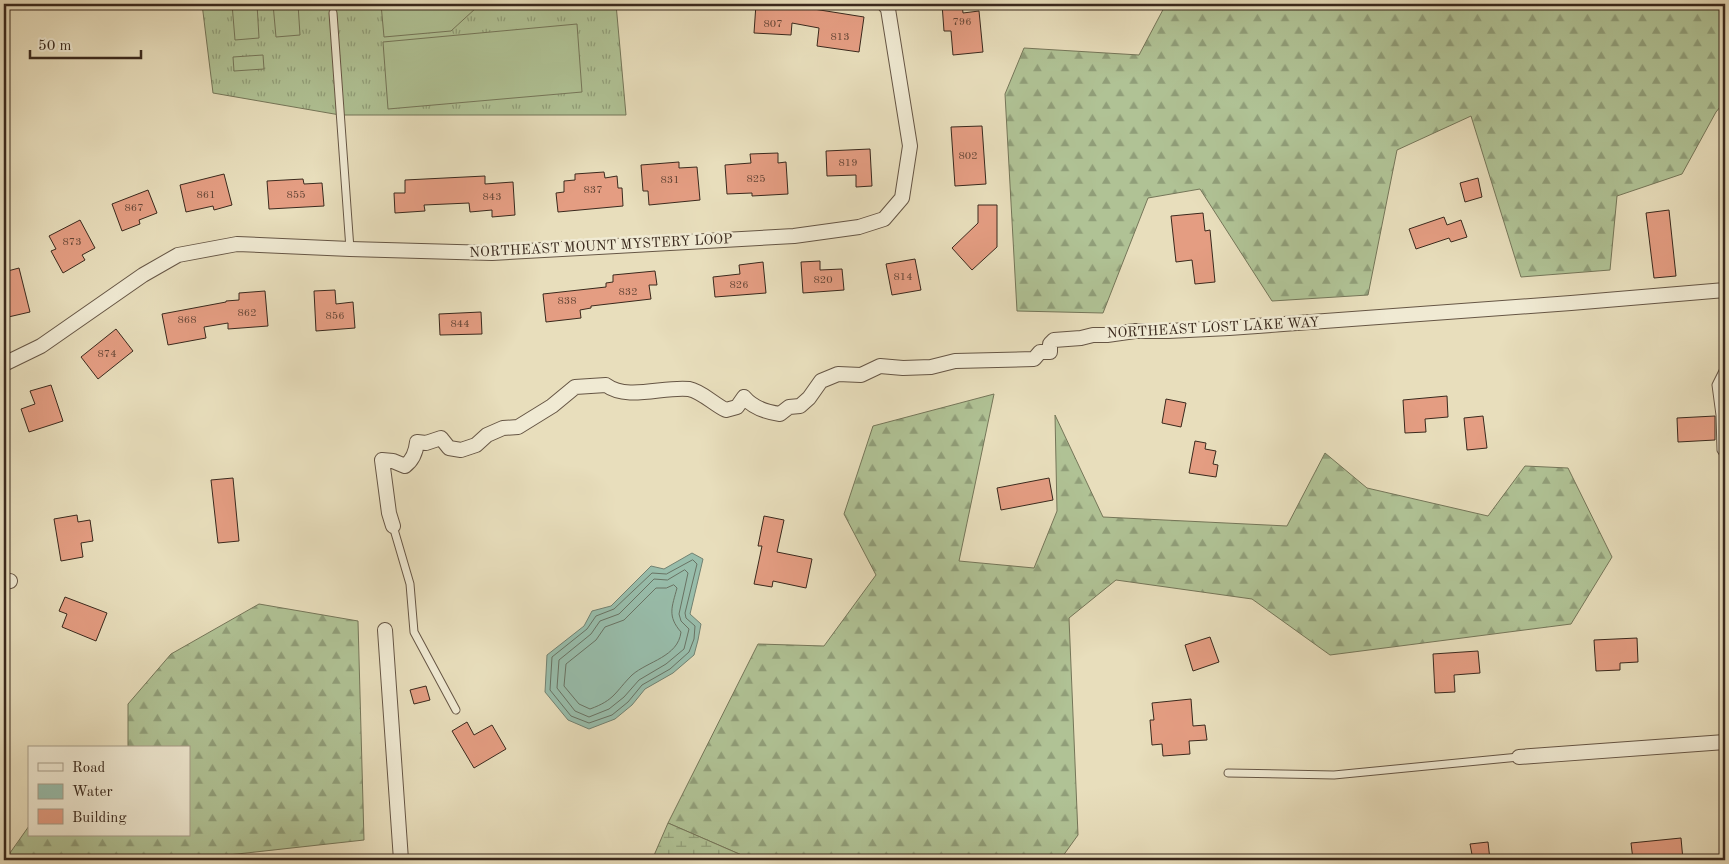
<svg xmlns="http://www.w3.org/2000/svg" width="1729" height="864" viewBox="0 0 1729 864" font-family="'Old Standard TT',serif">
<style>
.grass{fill:url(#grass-tufts);stroke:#757659}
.forest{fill:url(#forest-firs);stroke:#757659}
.wetland{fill:url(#wetland-marsh);stroke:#757659}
.pitch{fill:#b0c295;stroke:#757659}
.water{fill:#98bdab;stroke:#728272}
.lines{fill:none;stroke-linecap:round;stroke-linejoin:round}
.shore{stroke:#697364;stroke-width:1}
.building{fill:#e49d82;stroke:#3a291d}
.lane-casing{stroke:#665645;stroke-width:9}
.street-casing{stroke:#665645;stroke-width:16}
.lane{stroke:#f0ead3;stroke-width:7}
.street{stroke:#f0ead3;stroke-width:14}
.labels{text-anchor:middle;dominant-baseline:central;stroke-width:5;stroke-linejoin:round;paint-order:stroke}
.number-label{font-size:11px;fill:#644636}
.street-label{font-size:14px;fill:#3a291d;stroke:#f0ead3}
</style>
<defs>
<pattern id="grass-tufts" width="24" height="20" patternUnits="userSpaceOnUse" patternTransform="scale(1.25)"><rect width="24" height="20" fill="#b0c295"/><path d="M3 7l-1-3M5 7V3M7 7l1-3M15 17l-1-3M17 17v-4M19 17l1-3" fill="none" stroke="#909e79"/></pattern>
<pattern id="forest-firs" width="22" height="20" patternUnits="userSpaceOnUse" patternTransform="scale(1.25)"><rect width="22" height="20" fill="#b0c295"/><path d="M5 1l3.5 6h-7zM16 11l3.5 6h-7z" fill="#909e79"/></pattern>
<pattern id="wetland-marsh" width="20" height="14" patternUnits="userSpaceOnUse" patternTransform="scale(1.25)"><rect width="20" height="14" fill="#b0c295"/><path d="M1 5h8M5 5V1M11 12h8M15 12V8" fill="none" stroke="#909e79"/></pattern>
</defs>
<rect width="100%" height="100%" fill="#e8debc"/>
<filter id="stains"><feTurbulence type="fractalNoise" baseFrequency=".004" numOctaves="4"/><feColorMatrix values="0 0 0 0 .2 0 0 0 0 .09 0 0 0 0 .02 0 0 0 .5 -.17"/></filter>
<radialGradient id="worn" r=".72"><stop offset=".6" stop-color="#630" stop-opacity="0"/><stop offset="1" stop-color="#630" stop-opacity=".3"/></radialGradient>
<polygon class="grass" points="202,4 616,4 626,115 340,115 213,93"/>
<g class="forest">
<polygon points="1166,4 1725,4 1725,101 1716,112 1682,174 1617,196 1610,270 1521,277 1471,116 1397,150 1368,295 1272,301 1200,189 1148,198 1103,313 1017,311 1005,94 1024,48 1139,55"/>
<polygon points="994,394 959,561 1034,568 1057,511 1055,415 1103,517 1287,526 1325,453 1367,488 1488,516 1525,466 1568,468 1612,557 1571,624 1330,655 1252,599 1116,580 1069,618 1078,835 1060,860 753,860 668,823 758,644 824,646 876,575 844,514 873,426"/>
<polygon points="259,604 358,621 364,840 192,859 191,860 5,860 29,826 29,835 189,835 189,748 128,748 128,704 171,654"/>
</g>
<polygon class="wetland" points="668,823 753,860 652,860"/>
<g class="pitch">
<polygon points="232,4 257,4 259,38 235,40"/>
<polygon points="273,4 298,4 300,35 276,37"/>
<polygon points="381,4 476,4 476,8 451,31 384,37"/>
<polygon points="577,24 582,92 388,109 383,42"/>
<polygon points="263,55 264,69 234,71 233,57"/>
</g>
<polygon class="water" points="692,553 703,559 690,614 701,624 698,640 694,655 673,673 645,689 632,705 615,719 589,729 568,720 545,692 547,655 584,626 592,611 611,606 651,566 664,569"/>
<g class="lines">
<g class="shore">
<polygon points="693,560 697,564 685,613 686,618 695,626 694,639 689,652 670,669 642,685 628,702 612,715 589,723 571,716 550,690 552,657 587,629 596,616 614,609 652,573 666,574"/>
<polygon points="685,570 688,573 679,614 681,621 689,629 684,649 666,664 639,680 624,697 609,709 589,717 575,711 557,688 559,660 591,634 600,621 619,614 654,579 667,580"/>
<path d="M674 585 677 588C672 607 667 616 681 632 678 657 648 661 632 675 615 692 615 700 590 709L579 704 564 686 566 664 596 640 605 627 624 620 656 588H666Z"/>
</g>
</g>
<g class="building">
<polygon points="756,4 801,4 801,7 864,17 859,52 817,46 819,28 792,23 791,35 754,33"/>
<polygon points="942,4 962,4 963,13 979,11 983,52 953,55 951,31 944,31"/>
<polygon points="982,126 986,184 955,186 951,127"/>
<polygon points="870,149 872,186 856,187 856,175 827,176 826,151"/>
<polygon points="778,153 778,163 786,162 788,194 752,196 752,193 727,194 725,165 751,163 750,154"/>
<polygon points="679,162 679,168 697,167 700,200 649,205 648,191 643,191 641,165"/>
<polygon points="604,172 605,178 617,176 618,188 622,188 623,206 558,212 556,193 564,192 564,181 575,180 575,174"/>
<polygon points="224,174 232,205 214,210 213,206 186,212 180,185"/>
<polygon points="485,176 485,184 513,182 515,215 492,217 492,210 470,212 469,203 424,205 425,211 395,213 394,193 405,193 405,180"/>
<polygon points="1478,178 1482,197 1465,202 1460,183"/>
<polygon points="303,179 304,184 322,183 324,206 269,209 267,181"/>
<polygon points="148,190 157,213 139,220 140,224 122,231 112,204"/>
<polygon points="978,205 997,205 997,247 972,270 952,248 978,223"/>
<polygon points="1669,210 1676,276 1654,278 1646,213"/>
<polygon points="1203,213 1205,231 1210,230 1215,282 1195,284 1192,260 1176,262 1171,216"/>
<polygon points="1444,217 1447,225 1461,220 1467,237 1451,242 1449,238 1416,249 1409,229"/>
<polygon points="80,220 95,248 82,255 85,260 63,273 51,251 56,249 49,236"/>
<polygon points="915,259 921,290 892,295 886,264"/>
<polygon points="820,261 820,270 842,269 844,290 803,293 801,262"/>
<polygon points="763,262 766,293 715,297 713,277 740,274 739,265"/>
<polygon points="19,268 30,312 4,318 4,272"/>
<polygon points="655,271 657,285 649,285 651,299 591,306 591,308 580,310 581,318 546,322 543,294 606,287 606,283 613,282 613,275"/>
<polygon points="335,290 336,304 353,302 355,328 316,331 314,291"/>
<polygon points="265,291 268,326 228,329 228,323 204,327 206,338 168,345 162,314 226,302 226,301 239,300 239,293"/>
<polygon points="481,312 482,334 440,335 439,314"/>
<polygon points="116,329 133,351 98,379 81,357"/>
<polygon points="51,385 63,421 29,432 21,409 35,404 30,391"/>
<polygon points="1447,396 1448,417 1425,419 1426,432 1405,433 1403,400"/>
<polygon points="1166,399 1186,403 1181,427 1162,423"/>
<polygon points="1483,416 1487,448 1467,450 1464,418"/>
<polygon points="1715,416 1715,440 1678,442 1677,418"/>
<polygon points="1195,441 1206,443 1205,449 1216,451 1213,464 1218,465 1216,477 1189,473"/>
<polygon points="233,478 239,541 218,543 211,480"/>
<polygon points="1049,478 1053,500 1001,510 997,488"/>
<polygon points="77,515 78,522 90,520 93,541 81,543 83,557 61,561 54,519"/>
<polygon points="764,516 784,520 777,552 812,559 806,588 773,581 772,587 754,584 762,546 758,546"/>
<polygon points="65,597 107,613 96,641 62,627 67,614 59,611"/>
<polygon points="1210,637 1219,662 1193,671 1185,645"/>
<polygon points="1637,638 1638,662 1620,663 1620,670 1596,671 1594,640"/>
<polygon points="1478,651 1480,673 1454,675 1455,692 1435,693 1433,654"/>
<polygon points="426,686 430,700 414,704 410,690"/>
<polygon points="1191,699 1193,726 1205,725 1207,740 1189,741 1190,754 1163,756 1162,744 1152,745 1150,720 1154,720 1152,703"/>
<polygon points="467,722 474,735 492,725 506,749 474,768 452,731"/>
<polygon points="1681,838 1683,860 1633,860 1631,843"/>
<polygon points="1488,842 1490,860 1473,860 1470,844"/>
</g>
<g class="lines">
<defs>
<g id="lane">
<polyline points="333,13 350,249"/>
<polyline points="1725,367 1716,385 1720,415 1721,450 1725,456"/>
<polyline points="393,526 410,584 414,632 456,710"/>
<polyline points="1228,773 1334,775 1519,757"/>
</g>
<g id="street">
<polyline points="4,364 41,346 143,275 178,255 237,244 350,249 492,253 794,236 859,227 884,219 902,198 910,146 888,9 884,4"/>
<path d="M393 526 389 513 382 460 393 461 405 466C413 460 416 452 417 442L426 443 441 438 449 448 461 450 476 445 487 435 503 428 518 427 552 406 575 387 606 385C627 401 664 386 689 389 701 391 715 405 726 410L737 407 744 397C753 408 766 412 780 414L789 407 800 406 809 398 821 381 838 374 861 375 880 366 903 368 931 367 955 361 1034 359 1040 352H1050V344L1054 340 1081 338 1093 335H1107L1135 331H1168L1229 328 1571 303 1725 290"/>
<polyline points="4,582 10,581"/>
<polyline points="385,630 401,860"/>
<polyline points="1519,757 1725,742"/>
</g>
</defs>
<use href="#lane" class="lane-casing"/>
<use href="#street" class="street-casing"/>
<use href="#lane" class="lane"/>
<use href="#street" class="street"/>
</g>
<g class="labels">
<g class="number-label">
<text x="962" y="22">796</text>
<text x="773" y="24">807</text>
<text x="840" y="37">813</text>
<text x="968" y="156">802</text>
<text x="848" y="163">819</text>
<text x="756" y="179">825</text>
<text x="670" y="180">831</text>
<text x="593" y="190">837</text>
<text x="206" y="195">861</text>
<text x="296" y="195">855</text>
<text x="492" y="197">843</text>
<text x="134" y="208">867</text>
<text x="72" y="242">873</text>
<text x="903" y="277">814</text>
<text x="823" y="280">820</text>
<text x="739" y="285">826</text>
<text x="628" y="292">832</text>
<text x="567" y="301">838</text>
<text x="247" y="313">862</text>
<text x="335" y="316">856</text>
<text x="187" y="320">868</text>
<text x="460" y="324">844</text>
<text x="107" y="354">874</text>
</g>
<g class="street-label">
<text transform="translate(601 246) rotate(-3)">NORTHEAST MOUNT MYSTERY LOOP</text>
<text transform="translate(1213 328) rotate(-3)">NORTHEAST LOST LAKE WAY</text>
</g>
</g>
<rect width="1729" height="864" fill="none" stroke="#e8debc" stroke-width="20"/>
<rect x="5" y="5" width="1719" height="854" fill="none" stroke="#3a291d" stroke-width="2.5"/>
<rect x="10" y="10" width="1709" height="844" fill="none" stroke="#3a291d"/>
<rect x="28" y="746" width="162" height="90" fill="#f0ead3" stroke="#a79d8a"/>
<rect x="38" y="763" width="25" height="8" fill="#f0ead3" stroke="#a79d8a"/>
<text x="72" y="772" font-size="15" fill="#3a291d">Road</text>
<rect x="38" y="784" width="25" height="15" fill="#98bdab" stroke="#a79d8a"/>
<text x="72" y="796" font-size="15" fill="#3a291d">Water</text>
<rect x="38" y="809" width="25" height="15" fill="#e49d82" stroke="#a79d8a"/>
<text x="72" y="822" font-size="15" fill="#3a291d">Building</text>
<path d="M30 50v8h111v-8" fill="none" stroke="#3a291d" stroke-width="2.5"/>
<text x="38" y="50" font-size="15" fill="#3a291d" stroke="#f0ead3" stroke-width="4" paint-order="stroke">50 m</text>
<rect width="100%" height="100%" filter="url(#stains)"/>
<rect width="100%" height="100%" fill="url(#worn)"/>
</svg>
